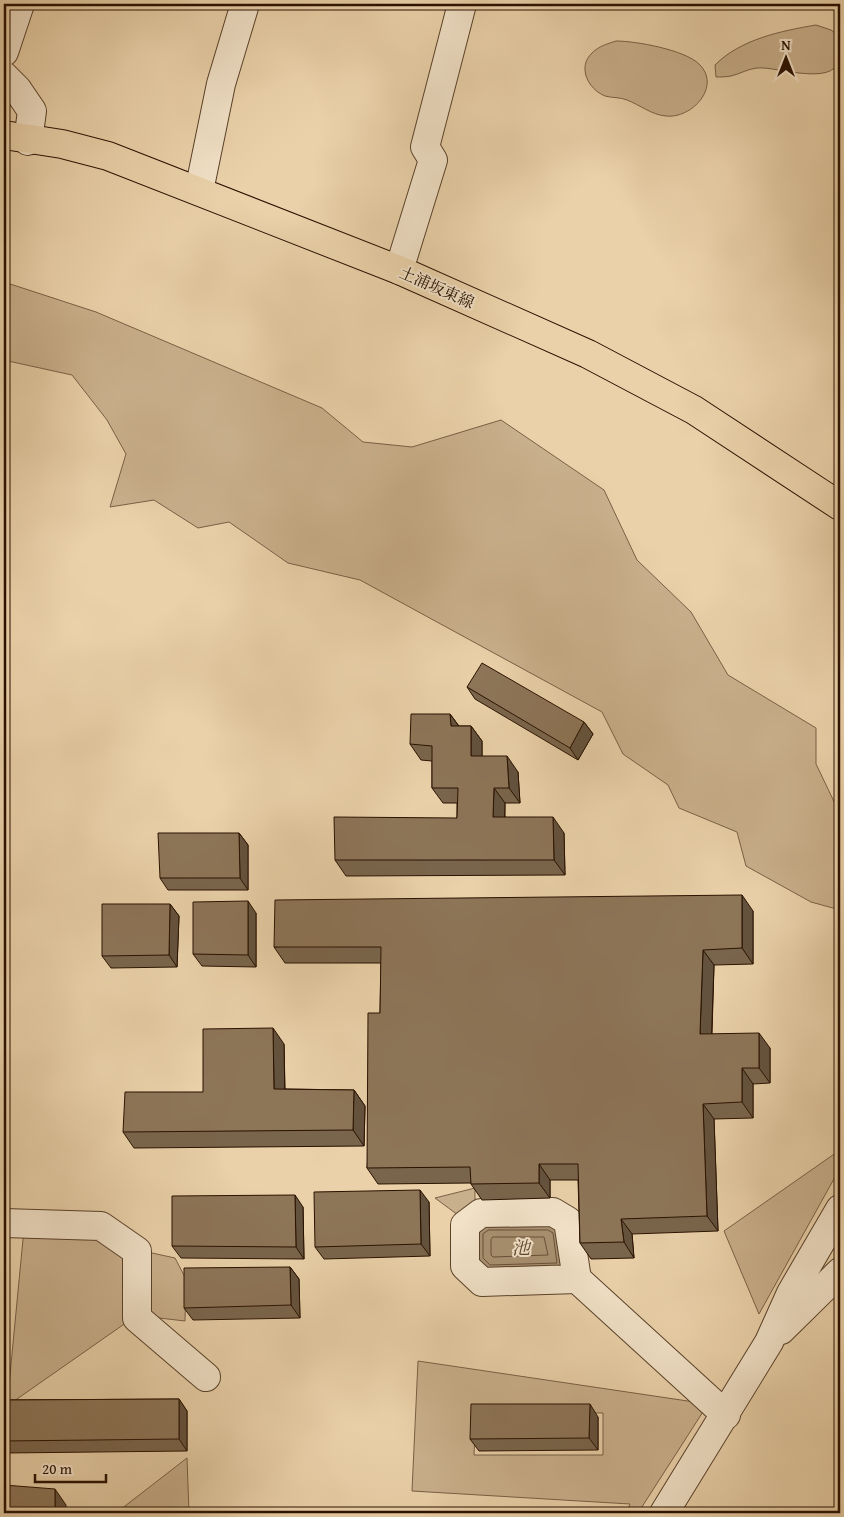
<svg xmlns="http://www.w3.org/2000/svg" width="844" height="1517" viewBox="0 0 844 1517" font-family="'Gentium Book Plus','Noto Serif JP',serif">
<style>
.green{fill:#c9b08c;stroke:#796046;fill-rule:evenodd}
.water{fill:#a89070;stroke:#755d43}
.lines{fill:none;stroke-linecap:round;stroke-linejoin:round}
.shore{stroke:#685038;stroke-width:1}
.minor-casing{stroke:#59412a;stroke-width:30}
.major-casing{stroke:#291100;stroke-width:30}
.minor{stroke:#f1e1c7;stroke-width:28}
.major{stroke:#ead1a9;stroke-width:28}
.wall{fill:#79654c;stroke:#291100}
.shaded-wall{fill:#63523e;stroke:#291100}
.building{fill:#8d7558;stroke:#291100}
.labels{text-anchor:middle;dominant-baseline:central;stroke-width:4;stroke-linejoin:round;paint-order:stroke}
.street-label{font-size:16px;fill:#291100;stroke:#f1e1c7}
.water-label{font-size:18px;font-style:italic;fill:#5c442d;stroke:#f1e1c7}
</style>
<rect width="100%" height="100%" fill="#ead1a9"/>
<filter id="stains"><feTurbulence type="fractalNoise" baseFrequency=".004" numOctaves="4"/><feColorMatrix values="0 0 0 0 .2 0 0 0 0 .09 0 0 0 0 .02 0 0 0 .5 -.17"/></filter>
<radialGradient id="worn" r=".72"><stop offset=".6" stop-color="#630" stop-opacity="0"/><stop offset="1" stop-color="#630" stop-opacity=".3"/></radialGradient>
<g class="green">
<path d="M816 25 831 30 840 37C840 43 842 54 840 60 831 87 777 66 757 68 747 69 740 74 731 76 726 77 720 77 716 77L715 65C741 39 781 31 816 25Z"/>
<path d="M616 41C636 41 685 50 699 64 722 86 692 119 666 116 652 115 640 105 627 100 620 97 612 98 605 96 588 89 577 67 592 53 599 46 607 44 616 41Z"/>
<polygon points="4,282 96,312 322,408 363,442 412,447 501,420 604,490 637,560 691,612 728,675 816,728 816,764 840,814 840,910 811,902 746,866 737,832 679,808 668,785 623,754 602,712 360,580 288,563 229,522 198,528 154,500 110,507 126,454 107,420 72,375 8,361 4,351"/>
<polygon points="840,1150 840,1168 759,1314 724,1231"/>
<polygon points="475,1188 475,1206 462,1218 435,1198"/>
<polygon points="24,1229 100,1234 132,1255 130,1320 7,1406"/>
<polygon points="143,1251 175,1258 186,1279 185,1321 142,1316"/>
<path d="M418 1361 708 1404 638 1513H626L630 1504 412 1491ZM476 1412 603 1413V1455H474Z"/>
<polygon points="187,1458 189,1513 116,1513"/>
</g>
<polygon class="water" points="484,1218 563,1226 571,1275 486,1276 472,1264 472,1228"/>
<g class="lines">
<g class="shore">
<polygon points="489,1230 548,1230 553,1233 557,1263 490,1265 483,1258 483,1234"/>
<polygon points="493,1237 544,1237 548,1255 493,1257 491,1255 491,1240"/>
</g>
<defs>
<g id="minor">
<polyline points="4,52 20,4"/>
<polyline points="4,76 17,89 32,111 28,141"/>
<polyline points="199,191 221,84 245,4"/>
<polyline points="399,270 433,160 425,147 462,4"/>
<polyline points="4,1223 101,1226 137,1251 137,1318 206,1377"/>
<polyline points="577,1279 568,1221 553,1212 481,1213 465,1225 465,1266 482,1282 577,1279 726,1415"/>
<polyline points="781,1330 840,1272"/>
<polyline points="664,1513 769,1342 791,1293 840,1209"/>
</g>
<polyline id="major" points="4,135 62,144 108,156 399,270 588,354 694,410 840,506"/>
</defs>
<use href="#minor" class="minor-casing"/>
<use href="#major" class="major-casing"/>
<use href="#minor" class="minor"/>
<use href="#major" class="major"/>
</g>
<g class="wall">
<polygon points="467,687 584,722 593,734 578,760 475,699"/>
<polygon points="450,714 459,726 471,726 482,741 482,756 518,772 520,803 505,803 505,817 564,833 565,875 346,876 335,860 457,818 457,803 443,803 432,788 432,761 421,760 410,744"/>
<polygon points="239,833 248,845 248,890 168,890 160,878"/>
<polygon points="170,904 179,916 177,967 111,968 102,956"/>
<polygon points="753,911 753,964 714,965 712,1034 770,1048 770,1083 753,1084 753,1118 714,1119 718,1231 632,1234 634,1258 591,1259 580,1243 578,1180 550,1180 550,1198 482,1200 471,1184 471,1183 378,1184 367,1168 380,1013 381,963 285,963 274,947"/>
<polygon points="256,913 256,967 202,966 193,954"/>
<polygon points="284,1044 285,1089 354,1090 365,1106 364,1146 134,1148 123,1132 203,1092"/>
<polygon points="429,1202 430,1256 324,1259 315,1247"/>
<polygon points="303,1207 304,1259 181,1258 172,1246"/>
<polygon points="290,1267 299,1279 300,1318 193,1320 184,1308"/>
<polygon points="179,1399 187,1411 187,1451 5,1453 4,1451 4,1400"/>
<polygon points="598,1417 598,1450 479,1451 470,1439"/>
</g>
<g class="shaded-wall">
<polygon points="450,714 461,729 451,726"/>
<polygon points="584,722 593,734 578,760 570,748"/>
<polygon points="471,726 482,741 482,772 471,756"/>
<polygon points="507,756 518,772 520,803 509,788"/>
<polygon points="494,788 505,803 504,833 493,817"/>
<polygon points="553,817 564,833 565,875 554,860"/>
<polygon points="239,833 248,845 248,890 240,878"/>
<polygon points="742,895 753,911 753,964 742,948"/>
<polygon points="248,901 256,913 256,967 248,955"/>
<polygon points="170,904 179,916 177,967 169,955"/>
<polygon points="703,950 714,965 711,1050 700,1034"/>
<polygon points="273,1028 284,1044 285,1104 274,1089"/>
<polygon points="759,1033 770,1048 770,1083 759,1068"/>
<polygon points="742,1068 753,1084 753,1118 742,1102"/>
<polygon points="354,1090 365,1106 364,1146 353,1130"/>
<polygon points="703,1104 714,1119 718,1231 707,1216"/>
<polygon points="539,1164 550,1180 550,1198 539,1183"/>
<polygon points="420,1190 429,1202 430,1256 421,1244"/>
<polygon points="295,1195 303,1207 304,1259 296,1247"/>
<polygon points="621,1219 632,1234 634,1258 624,1242"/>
<polygon points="290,1267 299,1279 300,1318 291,1305"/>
<polygon points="179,1399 187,1411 187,1451 179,1439"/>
<polygon points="590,1404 598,1417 598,1450 589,1438"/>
<polygon points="55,1489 66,1505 66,1513 55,1513"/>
</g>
<g class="building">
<polygon points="482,663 584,722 570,748 467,687"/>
<polygon points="411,714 450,714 451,726 471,726 471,756 507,756 509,788 494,788 493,817 553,817 554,860 335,860 334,817 457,818 458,788 432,788 432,746 410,744"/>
<polygon points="158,833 239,833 240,878 160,878"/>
<polygon points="742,895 742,948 703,950 700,1034 759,1033 759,1068 742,1068 742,1102 703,1104 707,1216 621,1219 624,1242 580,1243 578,1164 539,1164 539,1183 471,1184 470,1167 367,1168 368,1013 380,1013 381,947 274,947 275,900"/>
<polygon points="248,901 248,955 193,954 193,902"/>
<polygon points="102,904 170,904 169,955 102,956"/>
<polygon points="273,1028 274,1089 354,1090 353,1130 123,1132 125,1092 203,1092 203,1029"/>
<polygon points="420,1190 421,1244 315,1247 314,1192"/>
<polygon points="295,1195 296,1247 172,1246 172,1196"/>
<polygon points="290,1267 291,1305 184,1308 184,1268"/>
<polygon points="179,1399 179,1439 4,1441 4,1400"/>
<polygon points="471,1404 590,1404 589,1438 470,1439"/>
<polygon points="4,1485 55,1489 55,1513 4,1513"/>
</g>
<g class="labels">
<g class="street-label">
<text transform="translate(437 287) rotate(24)">土浦坂東線</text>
</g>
<g class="water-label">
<text x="521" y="1247">池</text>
</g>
</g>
<rect width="844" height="1517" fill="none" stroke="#ead1a9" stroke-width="20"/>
<rect x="5" y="5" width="834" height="1507" fill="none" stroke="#291100" stroke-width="2.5"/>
<rect x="10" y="10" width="824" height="1497" fill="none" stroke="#291100"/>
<g transform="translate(786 58)" stroke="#f1e1c7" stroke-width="4" paint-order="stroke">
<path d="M0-4L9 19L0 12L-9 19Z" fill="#291100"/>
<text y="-8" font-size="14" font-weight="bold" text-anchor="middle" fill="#291100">N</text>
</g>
<path d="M35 1474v8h71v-8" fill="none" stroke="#291100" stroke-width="2.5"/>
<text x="42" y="1474" font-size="15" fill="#291100" stroke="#f1e1c7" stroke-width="4" paint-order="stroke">20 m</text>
<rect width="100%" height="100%" filter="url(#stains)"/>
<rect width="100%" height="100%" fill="url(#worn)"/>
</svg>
